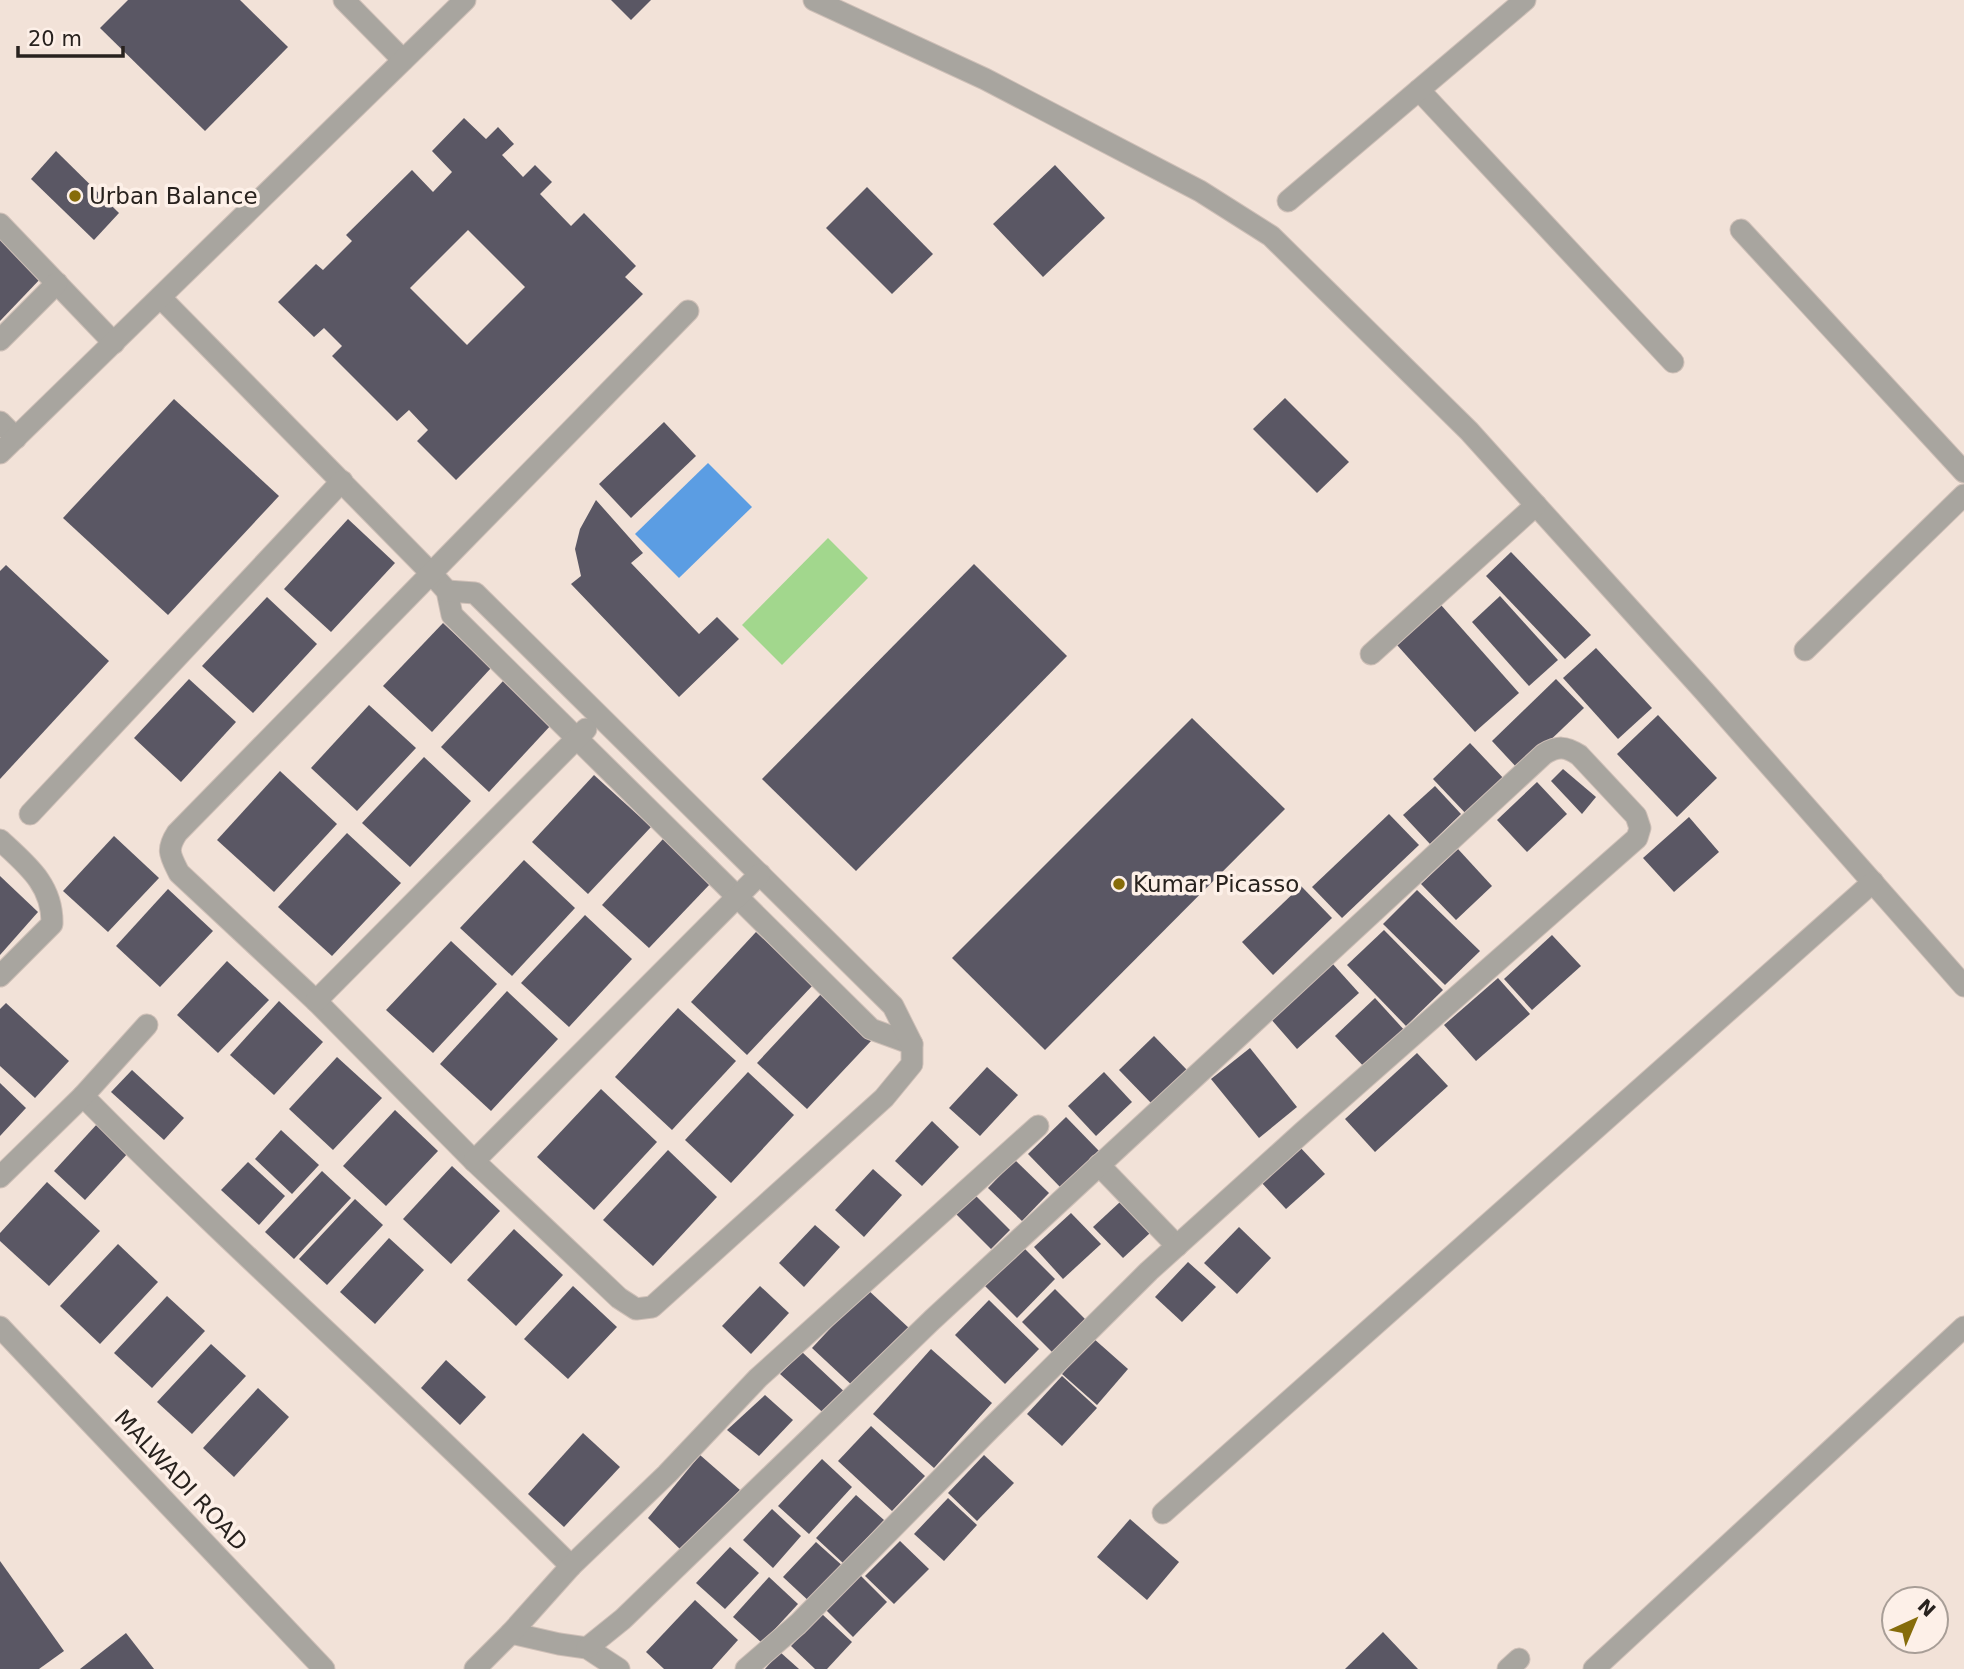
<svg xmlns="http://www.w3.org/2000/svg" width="1964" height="1669" viewBox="0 0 1964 1669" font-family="'DejaVu Sans',sans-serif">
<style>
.green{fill:#a2d78d}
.water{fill:#5b9de3}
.building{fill:#5a5764;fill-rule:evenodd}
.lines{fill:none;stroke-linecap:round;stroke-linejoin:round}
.minor-casing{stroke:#cebfb7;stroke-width:23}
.minor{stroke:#a8a59f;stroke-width:21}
.poi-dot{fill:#866c0a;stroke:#fdf0e8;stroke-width:2.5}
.labels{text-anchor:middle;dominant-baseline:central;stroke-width:7;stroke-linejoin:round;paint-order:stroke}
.poi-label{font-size:23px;fill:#28221e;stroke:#fdf0e8;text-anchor:start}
.street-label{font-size:23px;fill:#28221e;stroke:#fdf0e8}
</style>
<rect width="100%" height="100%" fill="#f2e2d8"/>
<polygon class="green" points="828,538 868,578 782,665 742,625"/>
<polygon class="water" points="708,463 752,507 679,578 635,534"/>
<g class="building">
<polygon points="128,0 240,0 288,47 205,131 100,28"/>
<polygon points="611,0 651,0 631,20"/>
<path d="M464 118 486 139 498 127 514 144 502 155 523 177 535 165 552 182 540 194 571 226 584 213 636 266 625 277 643 294 456 480 417 441 428 430 409 410 397 421 332 356 342 346 324 328 314 337 278 302 316 264 323 270 352 241 346 235 412 170 433 192 452 172 432 151ZM468 230 525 287 467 345 410 288Z"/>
<polygon points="56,151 119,213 94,240 31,179"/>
<polygon points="1055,165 1105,218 1043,277 993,224"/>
<polygon points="867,187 933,254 892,294 826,228"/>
<polygon points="0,234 43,276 0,321"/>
<polygon points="1285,398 1349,462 1317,493 1253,429"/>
<polygon points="174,399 279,496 168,615 63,518"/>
<polygon points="664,422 696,456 631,518 599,484"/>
<polygon points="596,500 643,553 631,563 699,634 717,617 739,639 679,697 571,584 581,576 575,549 580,529"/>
<polygon points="348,519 395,563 331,632 284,589"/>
<polygon points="1511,552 1591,635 1565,659 1486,576"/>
<polygon points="974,564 1067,656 856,871 762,779"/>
<polygon points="6,565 109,661 0,779 0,571"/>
<polygon points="1500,596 1558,660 1529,686 1472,622"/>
<polygon points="267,597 317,644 253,713 202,666"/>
<polygon points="1441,605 1519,693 1475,732 1397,645"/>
<polygon points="443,623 491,668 432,732 383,686"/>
<polygon points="1596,648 1652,708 1618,739 1563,678"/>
<polygon points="189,679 236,722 181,782 134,738"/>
<polygon points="1556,679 1584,708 1519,770 1492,741"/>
<polygon points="504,680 552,724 489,792 441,747"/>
<polygon points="369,705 416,748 357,811 311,768"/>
<polygon points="1658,715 1717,778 1677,817 1617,754"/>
<polygon points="1192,718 1285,809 1045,1050 952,958"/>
<polygon points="1470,743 1506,781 1469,817 1433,779"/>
<polygon points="424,757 471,801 410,867 362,823"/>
<polygon points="1563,769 1596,797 1582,814 1551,781"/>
<polygon points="280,771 337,824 274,892 217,840"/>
<polygon points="594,775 651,827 588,894 532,842"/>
<polygon points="1537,782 1567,814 1527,852 1497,820"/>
<polygon points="1435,786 1461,814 1430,844 1403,815"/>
<polygon points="1389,814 1419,845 1342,918 1312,887"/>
<polygon points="1689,817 1719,852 1674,892 1643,858"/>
<polygon points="347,833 401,883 332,956 278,907"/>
<polygon points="114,836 159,878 108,932 63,891"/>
<polygon points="663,839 711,883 649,948 602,905"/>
<polygon points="1458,849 1492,886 1456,920 1421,884"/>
<polygon points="524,860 575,908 512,976 460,928"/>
<polygon points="0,876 38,912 0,955"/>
<polygon points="1301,886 1332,918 1273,975 1242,942"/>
<polygon points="168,889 213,931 160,987 116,946"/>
<polygon points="1417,890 1480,951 1445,985 1383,924"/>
<polygon points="585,915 632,959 569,1027 521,983"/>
<polygon points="1384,930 1443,990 1406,1026 1347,965"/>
<polygon points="756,932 813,985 747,1055 691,1002"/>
<polygon points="1552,935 1581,966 1532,1010 1504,979"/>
<polygon points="451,941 497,984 433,1053 386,1010"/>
<polygon points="227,961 269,1000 218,1053 177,1015"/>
<polygon points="1332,963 1359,993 1297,1049 1270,1018"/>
<polygon points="1498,978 1530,1014 1476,1061 1444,1025"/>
<polygon points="507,991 558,1039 491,1111 440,1064"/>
<polygon points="821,994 871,1041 807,1109 757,1063"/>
<polygon points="1375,998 1406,1032 1367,1070 1335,1036"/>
<polygon points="279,1001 323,1042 274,1095 230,1055"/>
<polygon points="6,1003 69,1061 35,1098 0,1066 0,1009"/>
<polygon points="678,1008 736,1061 672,1130 615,1077"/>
<polygon points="1154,1036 1187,1070 1152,1104 1119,1070"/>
<polygon points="1250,1048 1297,1107 1259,1138 1211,1079"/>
<polygon points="1417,1053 1448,1086 1375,1152 1345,1119"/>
<polygon points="337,1057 382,1098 333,1150 289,1109"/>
<polygon points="987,1067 1018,1095 980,1136 949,1108"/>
<polygon points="132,1070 184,1118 164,1140 111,1092"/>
<polygon points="748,1072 794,1115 731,1183 685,1140"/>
<polygon points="1104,1072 1132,1102 1096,1136 1068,1106"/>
<polygon points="0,1083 26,1108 0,1136"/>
<polygon points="601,1089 657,1142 594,1210 537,1157"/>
<polygon points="395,1110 438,1151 386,1206 343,1166"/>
<polygon points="1066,1117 1100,1152 1062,1189 1028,1154"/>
<polygon points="932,1121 959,1147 922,1186 895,1161"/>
<polygon points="98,1123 129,1152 85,1200 54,1171"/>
<polygon points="281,1130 319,1165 292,1194 255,1159"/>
<polygon points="1299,1146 1325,1174 1286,1209 1261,1182"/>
<polygon points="668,1150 717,1197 653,1266 603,1220"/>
<polygon points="1015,1160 1049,1193 1022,1221 988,1188"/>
<polygon points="248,1162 285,1196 259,1225 221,1190"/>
<polygon points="452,1166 500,1211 451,1264 403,1219"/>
<polygon points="873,1169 902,1195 864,1237 835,1210"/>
<polygon points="322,1171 351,1198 294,1259 265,1232"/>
<polygon points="47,1182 100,1231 49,1286 0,1241 0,1233"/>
<polygon points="975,1195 1010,1230 991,1249 956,1214"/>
<polygon points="355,1199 383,1225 327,1285 299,1259"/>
<polygon points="1120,1202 1150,1233 1123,1258 1093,1227"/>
<polygon points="1071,1213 1101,1244 1063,1279 1034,1247"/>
<polygon points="815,1225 840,1247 804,1287 779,1263"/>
<polygon points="1239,1227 1271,1258 1237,1294 1204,1263"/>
<polygon points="514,1229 563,1275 516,1326 467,1280"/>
<polygon points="389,1238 424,1270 375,1324 340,1292"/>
<polygon points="118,1244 158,1282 100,1344 60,1306"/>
<polygon points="1023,1247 1055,1279 1017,1318 985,1286"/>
<polygon points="1188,1262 1216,1287 1182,1322 1155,1297"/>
<polygon points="573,1286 617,1327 568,1379 524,1339"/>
<polygon points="760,1286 789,1313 751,1354 722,1326"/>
<polygon points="867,1289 910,1329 855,1388 812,1348"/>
<polygon points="1055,1289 1086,1320 1053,1353 1022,1322"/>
<polygon points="167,1296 205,1331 152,1388 114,1353"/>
<polygon points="989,1300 1039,1349 1005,1384 955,1335"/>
<polygon points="1093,1338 1128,1369 1097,1405 1062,1374"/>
<polygon points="211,1344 246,1376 192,1434 157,1402"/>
<polygon points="931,1349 992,1403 934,1468 873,1414"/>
<polygon points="802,1352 849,1396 829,1418 780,1374"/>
<polygon points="446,1360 486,1397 460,1425 421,1388"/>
<polygon points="1062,1376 1097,1408 1062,1446 1027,1414"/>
<polygon points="258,1388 289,1417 234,1477 203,1448"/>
<polygon points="765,1395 793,1420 759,1456 727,1430"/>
<polygon points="871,1426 925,1476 892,1511 838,1461"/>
<polygon points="583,1433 620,1467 564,1527 528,1494"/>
<polygon points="700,1455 740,1490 683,1552 648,1518"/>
<polygon points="984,1455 1014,1483 977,1521 948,1493"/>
<polygon points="822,1459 852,1487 809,1534 778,1506"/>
<polygon points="856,1495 884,1520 843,1563 816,1538"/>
<polygon points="948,1498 977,1525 944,1561 914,1534"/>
<polygon points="772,1509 801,1536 773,1568 743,1540"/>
<polygon points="1130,1519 1179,1562 1147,1600 1097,1557"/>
<polygon points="900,1541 929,1569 894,1604 865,1576"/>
<polygon points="816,1542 845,1568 811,1603 783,1577"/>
<polygon points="730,1547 759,1573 725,1609 696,1583"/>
<polygon points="0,1561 64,1651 39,1669 0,1669"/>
<polygon points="858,1573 887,1602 853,1637 824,1608"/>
<polygon points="769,1577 798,1604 762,1643 733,1617"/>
<polygon points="695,1600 738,1640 712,1669 664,1669 646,1652"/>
<polygon points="822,1614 852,1642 827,1669 815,1669 791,1646"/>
<polygon points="1383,1632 1418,1669 1345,1669"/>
<polygon points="126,1633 154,1669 80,1669"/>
<polygon points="780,1652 799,1669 765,1669"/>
</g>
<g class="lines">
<defs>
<g id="minor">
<polyline points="344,0 403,60"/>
<polyline points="814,0 985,79 1200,191 1271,236 1469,431 1704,691 1964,986"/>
<polyline points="1419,90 1673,362"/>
<polyline points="1288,201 1525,0"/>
<polyline points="0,224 114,343"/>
<polyline points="1741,230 1964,472"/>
<polyline points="161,298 430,572 447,591 452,615 871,1029 912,1044"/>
<polyline points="0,340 57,283"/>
<polyline points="0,422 16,438"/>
<polyline points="0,453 465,0"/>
<path d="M447 591 475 593 893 1006 912 1044V1064L884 1098 652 1307 636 1309 619 1298 474 1161 316 1001 179 873C170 855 166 850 177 833L688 311"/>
<polyline points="1805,650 1964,495"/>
<polyline points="1371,654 1536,505"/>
<polyline points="30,814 342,481"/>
<path d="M0 840C27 865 53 885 52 924L0 976"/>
<polyline points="316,1001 586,729"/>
<path d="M83 1096C242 1257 411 1406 571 1566"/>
<polyline points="474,1161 760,874"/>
<polyline points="1099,1165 1177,1246"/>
<polyline points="0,1177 83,1096 147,1025"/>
<polyline points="0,1327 324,1669"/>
<polyline points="1163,1513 1873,882"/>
<polyline points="511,1633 559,1644 587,1648 619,1669"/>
<path d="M587 1648 623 1619 932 1320 1544 754C1558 746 1565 746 1579 755L1636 816 1640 828 1637 838 1303 1132 1149 1271 989 1430 798 1624 746 1669"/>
<polyline points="475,1669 511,1633 571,1566 667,1474 758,1378 1038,1126"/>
<polyline points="1508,1669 1519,1659"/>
<polyline points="1594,1669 1964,1327"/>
</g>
</defs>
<use href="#minor" class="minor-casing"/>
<use href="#minor" class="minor"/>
</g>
<g class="poi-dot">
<circle cx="75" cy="196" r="7"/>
<circle cx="1119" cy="884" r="7"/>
</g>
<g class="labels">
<g class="poi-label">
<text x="89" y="196">Urban Balance</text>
<text x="1133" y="884">Kumar Picasso</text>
</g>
<g class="street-label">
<text transform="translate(181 1480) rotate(47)">MALWADI ROAD</text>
</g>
</g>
<g transform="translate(1915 1620) rotate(44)"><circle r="33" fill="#fdf0e8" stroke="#a89e97" stroke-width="2"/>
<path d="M0-5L12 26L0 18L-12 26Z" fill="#866c0a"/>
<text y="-10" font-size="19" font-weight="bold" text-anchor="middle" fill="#28221e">N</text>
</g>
<path d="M18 46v10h105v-10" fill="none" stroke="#28221e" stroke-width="3.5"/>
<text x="28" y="46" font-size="21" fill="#28221e" stroke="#fdf0e8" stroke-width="5" paint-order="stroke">20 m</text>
</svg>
